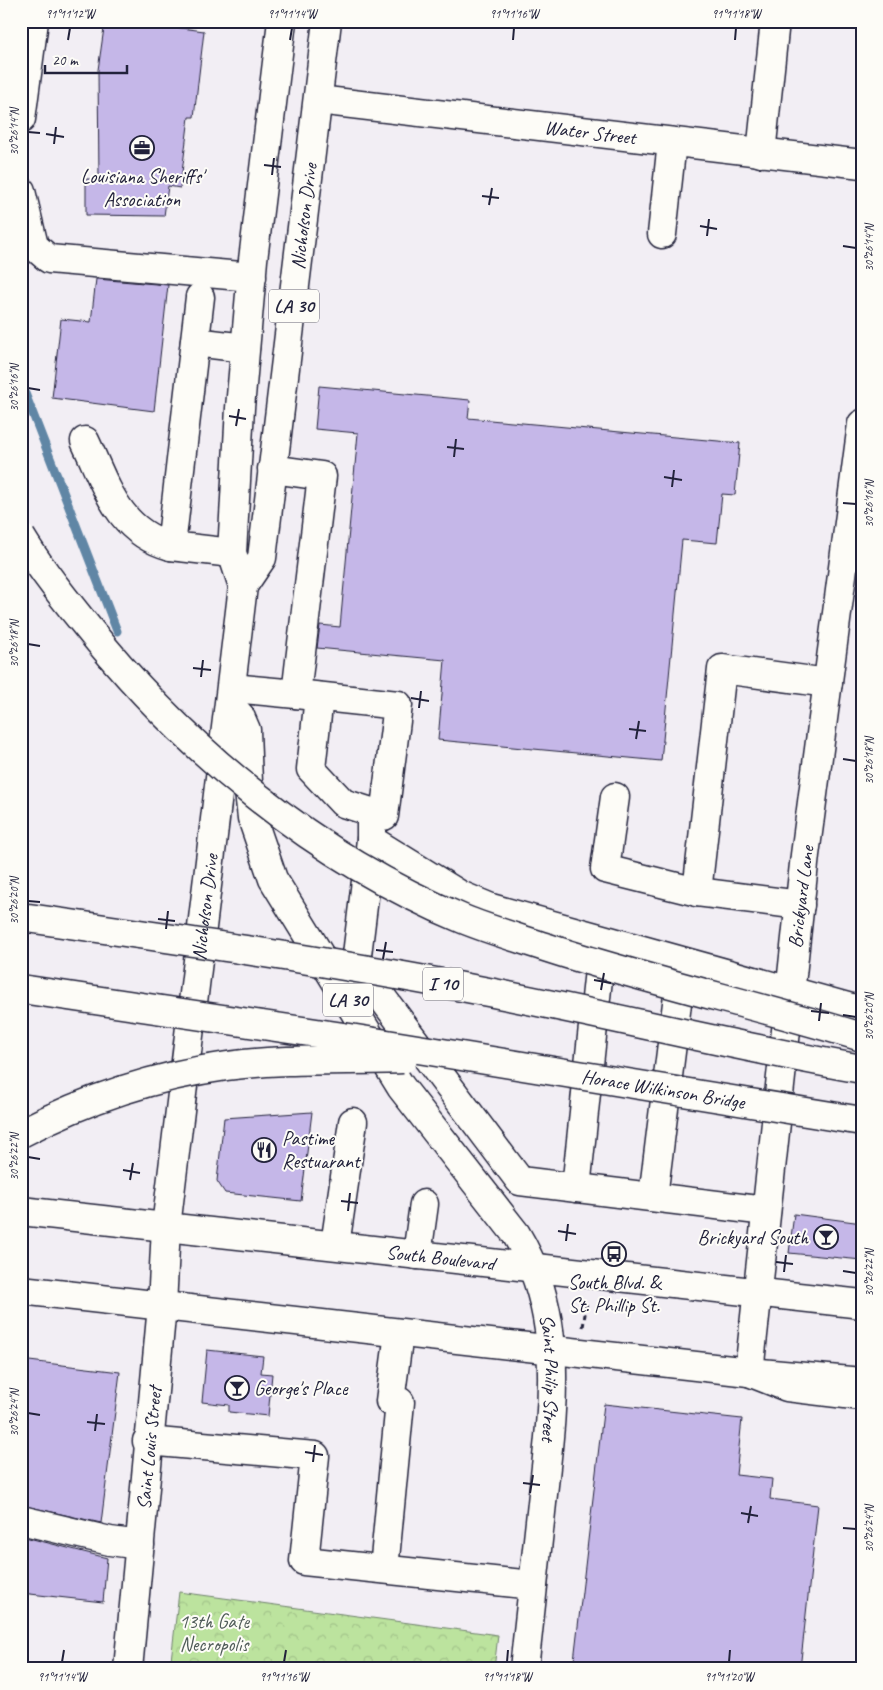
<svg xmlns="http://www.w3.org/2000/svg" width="883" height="1690" viewBox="0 0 883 1690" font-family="Caveat,sans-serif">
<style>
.park{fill:url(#park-crowns);stroke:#6f826c}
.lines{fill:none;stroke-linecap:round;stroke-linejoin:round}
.stream{stroke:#6186a5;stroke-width:9}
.building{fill:#c5b7e8;stroke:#22223b}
.minor-casing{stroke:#22223b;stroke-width:31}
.major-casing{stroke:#22223b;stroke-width:31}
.path{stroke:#22223b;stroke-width:3;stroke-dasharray:5 4;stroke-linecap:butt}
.minor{stroke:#fdfcf7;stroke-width:28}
.major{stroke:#fdfcf7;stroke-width:28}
.highway-bridge-casing{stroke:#22223b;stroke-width:31;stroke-linecap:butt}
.highway-bridge{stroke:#fdfcf7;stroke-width:28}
.ticks{fill:none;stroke:#22223b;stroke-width:2}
.labels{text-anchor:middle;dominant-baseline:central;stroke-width:4;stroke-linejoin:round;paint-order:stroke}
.shield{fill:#fdfcf7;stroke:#646373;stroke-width:1}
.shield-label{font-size:19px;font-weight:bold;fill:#22223b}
.street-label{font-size:20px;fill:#22223b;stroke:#fdfcf7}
.poi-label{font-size:20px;fill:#22223b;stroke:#fdfcf7}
.park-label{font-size:20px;fill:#505c59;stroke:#fdfcf7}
.neatline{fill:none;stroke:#22223b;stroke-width:2}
.ticks-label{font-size:12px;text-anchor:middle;fill:#22223b}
</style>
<defs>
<pattern id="park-crowns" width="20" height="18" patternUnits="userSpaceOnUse" patternTransform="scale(1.25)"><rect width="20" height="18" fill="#bce39e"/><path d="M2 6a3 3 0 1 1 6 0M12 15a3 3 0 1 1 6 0" fill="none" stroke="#a1c289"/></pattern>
</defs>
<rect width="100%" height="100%" fill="#f2eef4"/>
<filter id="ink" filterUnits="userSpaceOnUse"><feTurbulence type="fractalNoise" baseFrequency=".02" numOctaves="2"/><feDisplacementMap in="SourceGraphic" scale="10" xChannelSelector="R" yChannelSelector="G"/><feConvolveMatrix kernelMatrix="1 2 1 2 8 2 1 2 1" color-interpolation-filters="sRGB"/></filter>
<g filter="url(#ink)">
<polygon class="park" points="179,1592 498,1635 494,1669 170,1669"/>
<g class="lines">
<polyline class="stream" points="21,383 117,631"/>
</g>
<g class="building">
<polygon points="105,21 129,21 204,31 194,117 189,117 180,188 168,186 164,216 86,215 86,179 99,179 98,70"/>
<polygon points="96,279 168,285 154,411 52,398 61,319 91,322"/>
<polygon points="319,386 470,400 468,418 740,443 735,495 722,494 717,543 682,540 661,761 438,740 445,660 317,648 320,625 340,627 358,433 315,429"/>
<polygon points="312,1112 301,1201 225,1193 217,1181 224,1118"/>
<polygon points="794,1214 862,1223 862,1260 789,1253"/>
<polygon points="207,1350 263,1356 261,1373 272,1374 268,1416 229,1412 229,1405 202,1402"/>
<polygon points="21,1360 120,1372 101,1523 21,1505"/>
<polygon points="604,1404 742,1419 736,1475 772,1479 770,1499 818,1505 800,1669 573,1669"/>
<polygon points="21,1536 107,1558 103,1602 21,1593"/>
</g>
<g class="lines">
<defs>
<g id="minor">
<path id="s1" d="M318 100 862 164"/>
<polyline points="21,119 34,21"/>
<polyline points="761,153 775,21"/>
<polyline points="21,191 34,246 49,259 252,277"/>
<polyline points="662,234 672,142"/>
<polyline points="200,297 171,546 232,553"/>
<polyline points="195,342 245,348"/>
<polyline points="862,424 805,855 749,1372 787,1387 862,1396"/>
<path d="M85 441C106 485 118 532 171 546"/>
<polyline points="232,688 296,694 322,476 272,469"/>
<polyline points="296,694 398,705 384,816 343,803 311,769 319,697"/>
<polyline points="615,797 605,869 697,892"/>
<polyline points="371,812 371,840 356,963 520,1181 766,1211"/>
<polyline points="371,840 460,895 491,908 862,1011"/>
<polyline points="800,905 697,892 722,669 828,683"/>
<polyline points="576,1188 602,941"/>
<polyline points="653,1197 682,963"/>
<polyline points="335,1245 353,1122"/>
<polyline points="417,1255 424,1204"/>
<polyline points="147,1441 315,1456 304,1561 533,1585"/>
<polyline points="21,1520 110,1541 140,1545"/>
<polyline points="384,1569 400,1402 390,1401 399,1333"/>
</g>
<g id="major">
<path id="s2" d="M243 586 262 558 327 21"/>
<path id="s3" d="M230 705 240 716 246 730 248 783 252 818 273 879 401 1087 516 1234C567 1318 552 1411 542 1503 536 1558 530 1614 524 1669"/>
<path id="s4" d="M21 1211 862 1304"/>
<polyline points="21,1290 749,1372 862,1382"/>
<path id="s5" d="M128 1669 162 1306 166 1227 243 586 232 553 240 408 253 260 282 21"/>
</g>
</defs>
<use href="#minor" class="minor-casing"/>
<use href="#major" class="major-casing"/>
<polyline class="path" points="583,1327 587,1301"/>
<use href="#minor" class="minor"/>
<use href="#major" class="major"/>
<defs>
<g id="highway-bridge">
<path d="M21 537C39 567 62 596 84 623 184 749 314 857 463 919 490 930 518 938 545 947 649 981 757 1005 862 1037"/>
<path d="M21 917C175 939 330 961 483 991 610 1015 735 1047 862 1069"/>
<path id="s6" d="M21 989 350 1038 862 1121"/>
<path d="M21 1133C86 1099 155 1076 227 1066 285 1058 345 1061 403 1059"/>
</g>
</defs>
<use href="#highway-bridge" class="highway-bridge-casing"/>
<use href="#highway-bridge" class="highway-bridge"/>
</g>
</g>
<path class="ticks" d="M68 40 70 28M290 40 292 28M513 40 514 28M735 40 736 28M28 132 40 133M46 134 64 137M54 144 56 127M264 165 281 167M272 175 274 158M482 196 499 198M489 205 492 188M700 226 717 229M707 236 709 219M843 246 856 248M28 388 40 390M229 416 246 419M236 426 239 409M447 447 464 449M454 457 456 439M664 477 682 480M672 487 674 470M843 503 856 504M28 644 40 646M193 668 211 670M201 677 203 660M411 698 429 701M419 708 421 691M629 729 646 731M636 739 639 721M843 759 856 761M28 901 40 902M158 919 175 921M166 929 168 911M376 950 393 952M383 959 386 942M594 980 611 983M601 990 604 973M811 1011 829 1013M843 1015 856 1017M819 1021 821 1003M28 1157 40 1159M123 1170 140 1173M130 1180 133 1163M341 1201 358 1203M348 1211 350 1193M558 1231 576 1234M566 1241 568 1224M776 1262 793 1264M843 1271 856 1273M784 1272 786 1255M28 1413 40 1415M87 1422 105 1424M95 1431 97 1414M305 1452 323 1455M313 1462 315 1445M523 1483 540 1485M530 1493 533 1475M741 1513 758 1516M748 1523 751 1506M843 1528 856 1529M62 1662 64 1650M284 1662 286 1650M507 1662 508 1650M729 1662 730 1650"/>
<defs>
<symbol id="office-ring" viewBox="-11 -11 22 22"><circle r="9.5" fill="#fdfcf7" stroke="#22223b" stroke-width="1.5"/><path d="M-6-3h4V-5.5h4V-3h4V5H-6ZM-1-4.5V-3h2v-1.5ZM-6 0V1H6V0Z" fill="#22223b"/></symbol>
<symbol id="restaurant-ring" viewBox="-11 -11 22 22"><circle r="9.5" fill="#fdfcf7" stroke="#22223b" stroke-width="1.5"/><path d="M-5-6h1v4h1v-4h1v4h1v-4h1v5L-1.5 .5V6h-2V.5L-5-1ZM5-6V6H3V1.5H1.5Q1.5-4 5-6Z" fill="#22223b"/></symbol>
<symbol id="bar-ring" viewBox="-11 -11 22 22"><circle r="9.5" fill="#fdfcf7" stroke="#22223b" stroke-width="1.5"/><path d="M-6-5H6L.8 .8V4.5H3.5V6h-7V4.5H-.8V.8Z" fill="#22223b"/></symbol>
<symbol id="bus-ring" viewBox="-11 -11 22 22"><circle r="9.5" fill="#fdfcf7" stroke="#22223b" stroke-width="1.5"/><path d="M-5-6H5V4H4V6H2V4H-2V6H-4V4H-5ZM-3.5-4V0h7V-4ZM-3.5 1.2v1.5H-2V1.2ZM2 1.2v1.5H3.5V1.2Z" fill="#22223b"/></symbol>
</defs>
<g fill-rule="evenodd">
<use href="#office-ring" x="128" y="134" width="28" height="28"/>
<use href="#restaurant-ring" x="250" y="1136" width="28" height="28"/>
<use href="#bar-ring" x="812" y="1223" width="28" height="28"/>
<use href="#bus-ring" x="600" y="1240" width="28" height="28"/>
<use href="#bar-ring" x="223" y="1374" width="28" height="28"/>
</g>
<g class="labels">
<g class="shield">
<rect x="269" y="289.5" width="50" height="33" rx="4"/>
<rect x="423" y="967.5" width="40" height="33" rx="4"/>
<rect x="323" y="983.5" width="50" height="33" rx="4"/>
</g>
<g class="shield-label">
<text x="294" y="306">LA 30</text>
<text x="443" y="984">I 10</text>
<text x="348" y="1000">LA 30</text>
</g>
<g class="street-label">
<text stroke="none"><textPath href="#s1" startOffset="274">Water Street</textPath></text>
<text stroke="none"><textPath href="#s2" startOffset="378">Nicholson Drive</textPath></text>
<text transform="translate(801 897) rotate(-83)">Brickyard Lane</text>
<text stroke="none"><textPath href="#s5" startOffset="766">Nicholson Drive</textPath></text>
<text stroke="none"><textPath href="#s6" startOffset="650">Horace Wilkinson Bridge</textPath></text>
<text stroke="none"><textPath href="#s4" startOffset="422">South Boulevard</textPath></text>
<text stroke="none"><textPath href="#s3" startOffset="764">Saint Philip Street</textPath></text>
<text stroke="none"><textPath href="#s5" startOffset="222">Saint Louis Street</textPath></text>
</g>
<g class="poi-label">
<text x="142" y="176">Louisiana Sheriffs'<tspan x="142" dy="23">Association</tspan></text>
<text x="282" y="1138" text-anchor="start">Pastime<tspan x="282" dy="23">Restuarant</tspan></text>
<text x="808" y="1237" text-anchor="end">Brickyard South</text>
<text x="614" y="1282">South Blvd. &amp;<tspan x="614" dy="23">St. Phillip St.</tspan></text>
<text x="254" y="1388" text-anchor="start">George's Place</text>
</g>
<g class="park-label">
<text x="214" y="1621">13th Gate<tspan x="214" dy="23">Necropolis</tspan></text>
</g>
</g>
<rect width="883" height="1690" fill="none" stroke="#fdfcf7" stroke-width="55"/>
<path d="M45 65v8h82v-8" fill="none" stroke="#22223b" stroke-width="2.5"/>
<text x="52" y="65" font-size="15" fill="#22223b" stroke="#fdfcf7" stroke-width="4" paint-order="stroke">20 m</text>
<rect x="28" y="28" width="828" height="1634" class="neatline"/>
<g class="ticks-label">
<text x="70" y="18">91°11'12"W</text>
<text x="292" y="18">91°11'14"W</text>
<text x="514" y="18">91°11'16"W</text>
<text x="736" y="18">91°11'18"W</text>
<text transform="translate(14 132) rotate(-90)" y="4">30°26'14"N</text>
<text transform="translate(869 248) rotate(-90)" y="4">30°26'14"N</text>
<text transform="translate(14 388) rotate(-90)" y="4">30°26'16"N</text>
<text transform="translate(869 504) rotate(-90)" y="4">30°26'16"N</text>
<text transform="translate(14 644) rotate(-90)" y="4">30°26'18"N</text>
<text transform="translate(869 761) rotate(-90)" y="4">30°26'18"N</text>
<text transform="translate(14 901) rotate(-90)" y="4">30°26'20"N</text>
<text transform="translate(869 1017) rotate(-90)" y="4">30°26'20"N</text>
<text transform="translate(14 1157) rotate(-90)" y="4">30°26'22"N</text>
<text transform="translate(869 1273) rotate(-90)" y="4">30°26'22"N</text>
<text transform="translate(14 1413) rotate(-90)" y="4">30°26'24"N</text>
<text transform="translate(869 1529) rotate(-90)" y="4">30°26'24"N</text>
<text x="62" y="1681">91°11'14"W</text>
<text x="284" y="1681">91°11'16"W</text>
<text x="507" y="1681">91°11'18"W</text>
<text x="729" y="1681">91°11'20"W</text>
</g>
</svg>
